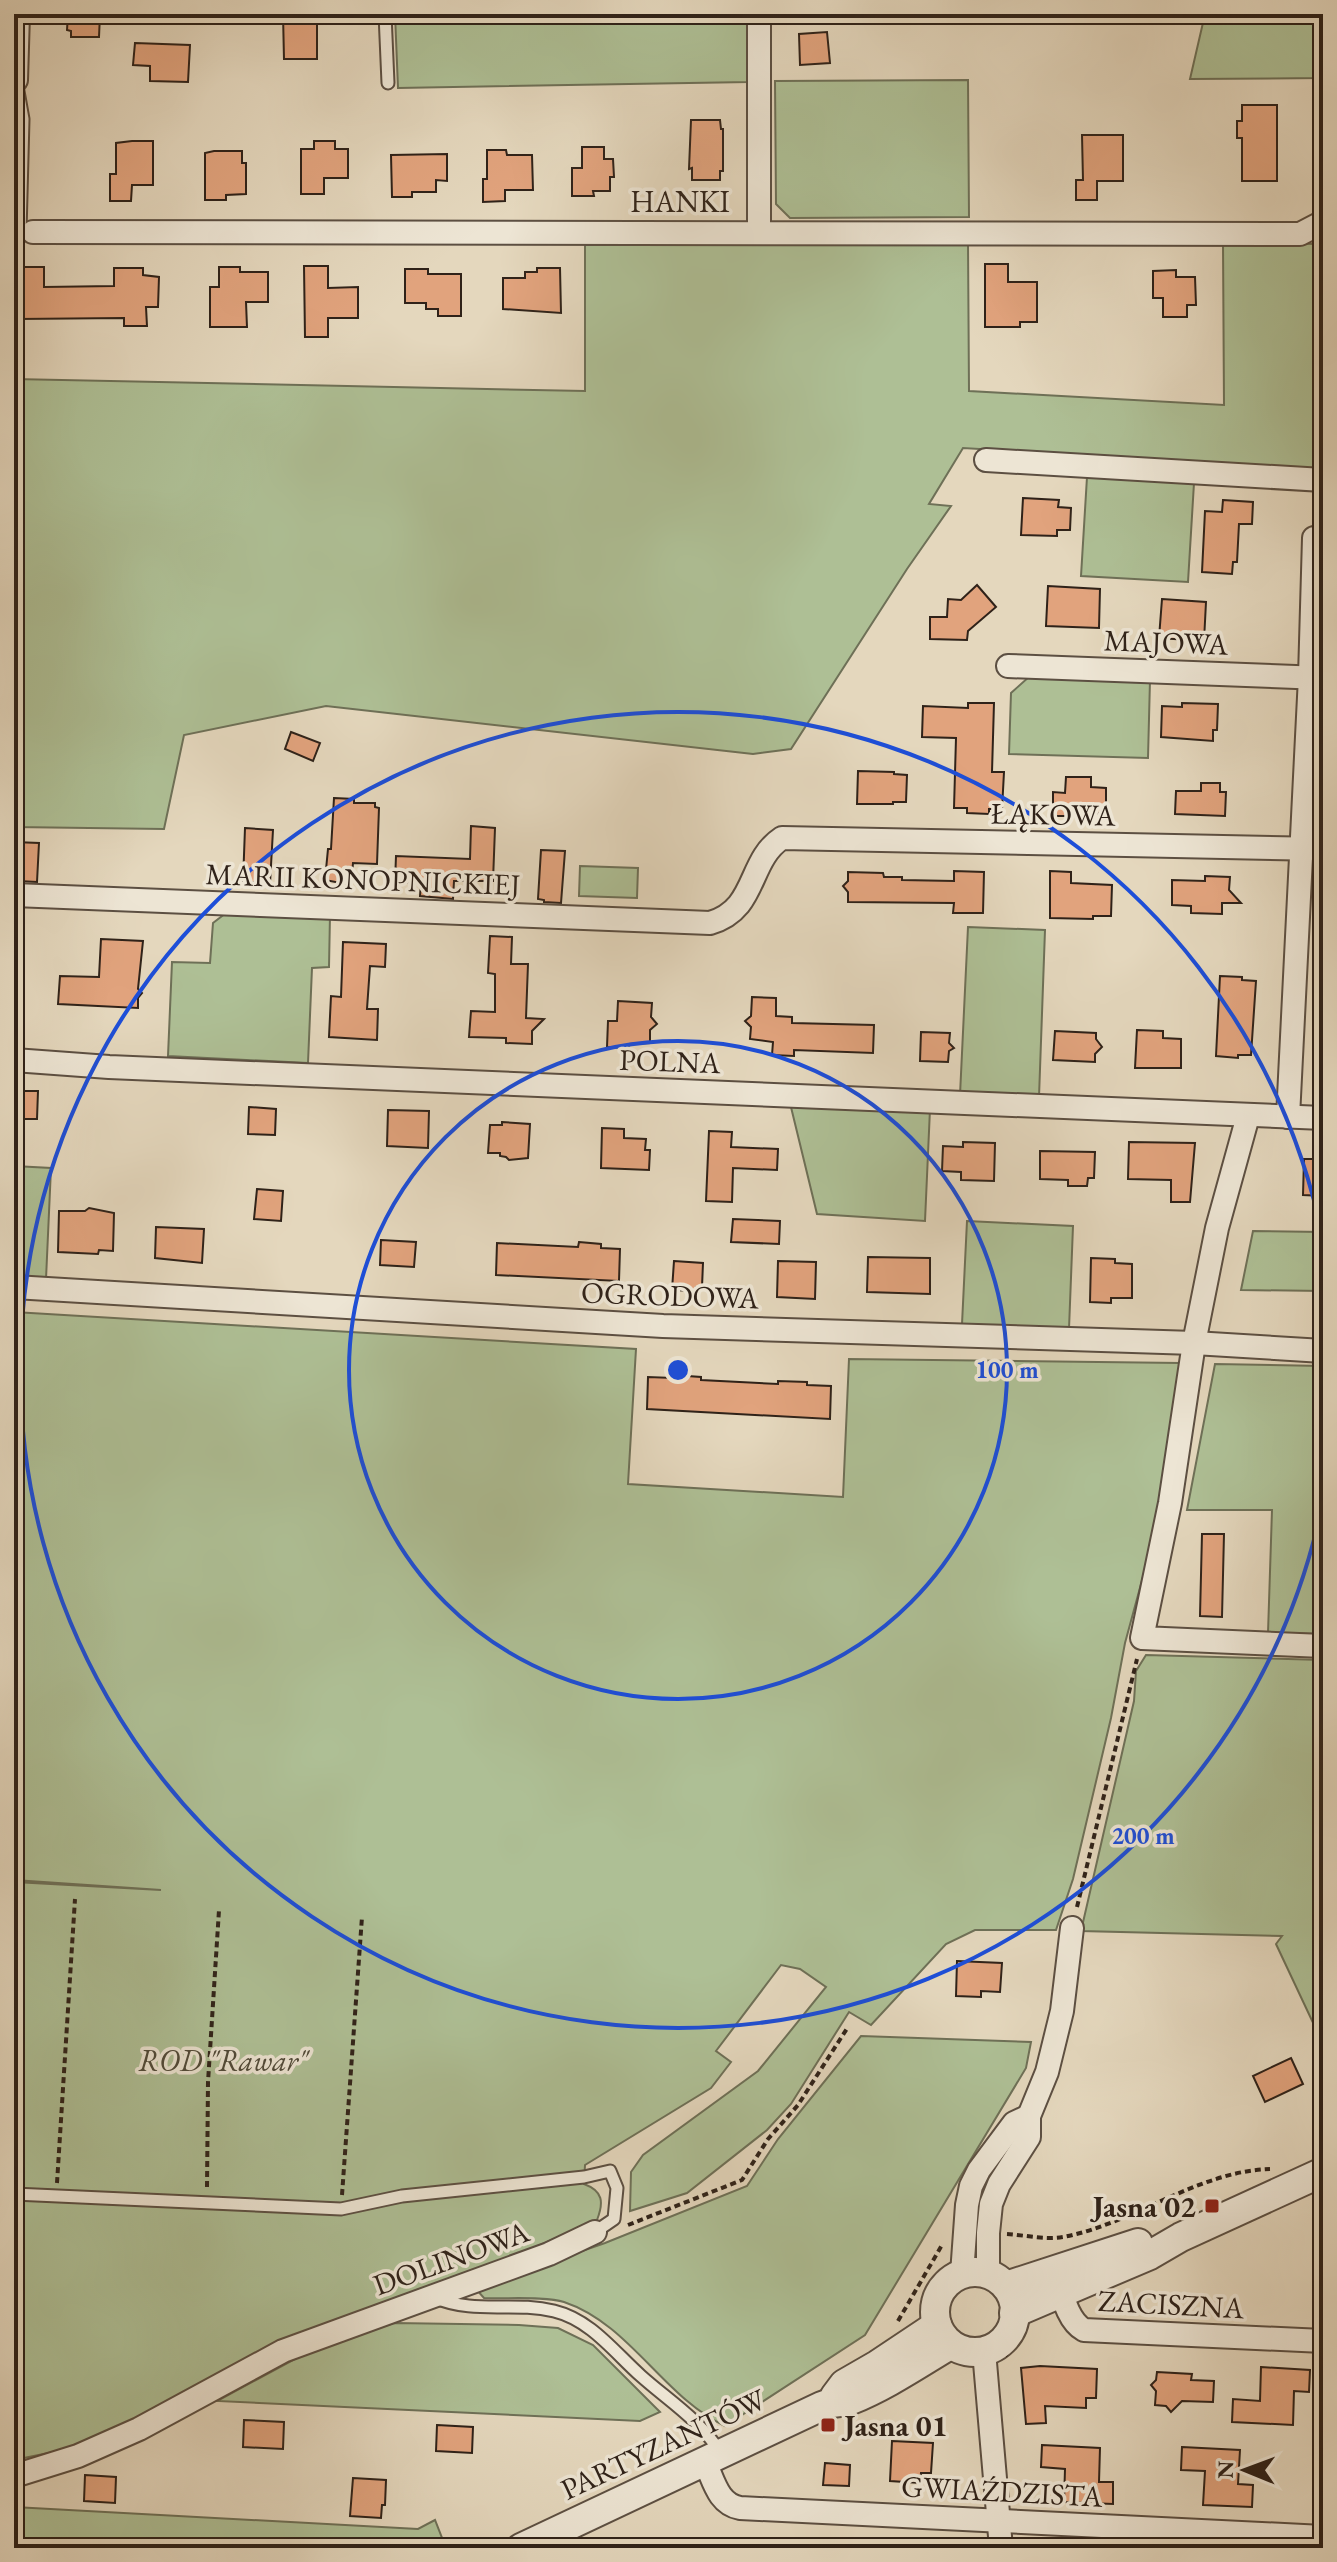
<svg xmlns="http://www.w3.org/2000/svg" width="1337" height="2562" viewBox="0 0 1337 2562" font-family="'EB Garamond',serif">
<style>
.green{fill:#aebf95;stroke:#6e7057;stroke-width:2}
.building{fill:#e1a37d;stroke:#2f2219;stroke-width:2}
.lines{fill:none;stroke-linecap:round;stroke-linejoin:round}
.service-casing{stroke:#5c4f42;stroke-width:15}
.minor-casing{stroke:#5c4f42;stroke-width:26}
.tertiary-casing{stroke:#5c4f42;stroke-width:32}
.path{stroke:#2f2219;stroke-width:4;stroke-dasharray:6 4;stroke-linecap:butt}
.service{stroke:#ede5d4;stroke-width:11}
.minor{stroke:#ede5d4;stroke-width:22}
.tertiary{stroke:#ede5d4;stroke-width:28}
.ring{fill:none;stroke:#1d4ed8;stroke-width:4}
.poi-dot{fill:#8f2418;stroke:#ede5d4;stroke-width:3}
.labels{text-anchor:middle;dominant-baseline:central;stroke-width:7;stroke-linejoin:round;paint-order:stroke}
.street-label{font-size:30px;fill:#2f2219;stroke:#ede5d4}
.park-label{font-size:30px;font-style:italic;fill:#4f4938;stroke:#ede5d4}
.poi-label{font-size:30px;font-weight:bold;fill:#2f2219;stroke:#ede5d4;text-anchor:end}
.centre{fill:#1d4ed8;stroke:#ede5d4;stroke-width:4}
.ring-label{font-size:24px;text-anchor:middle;font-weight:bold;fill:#1d4ed8;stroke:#ede5d4;stroke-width:7;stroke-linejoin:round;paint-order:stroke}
</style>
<rect width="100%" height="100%" fill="#e4d7bd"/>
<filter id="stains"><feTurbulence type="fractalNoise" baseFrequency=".0025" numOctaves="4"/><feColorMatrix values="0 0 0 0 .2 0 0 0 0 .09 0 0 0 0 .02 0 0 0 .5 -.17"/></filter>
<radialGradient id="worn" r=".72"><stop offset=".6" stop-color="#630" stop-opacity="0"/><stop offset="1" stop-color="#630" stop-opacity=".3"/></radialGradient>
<g class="green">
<polygon points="395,14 749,14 749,82 398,88"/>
<polygon points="1205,14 1323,14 1323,78 1190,79"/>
<polygon points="968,80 969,217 790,218 776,204 775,81"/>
<polygon points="968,242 969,391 1224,405 1223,243 1323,244 1323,469 963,448 929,504 951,506 907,569 791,749 753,754 326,706 184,735 164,829 14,827 14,379 585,391 585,245"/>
<polygon points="1087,477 1194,483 1188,582 1081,576"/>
<polygon points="1030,676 1150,680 1148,758 1009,754 1011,693"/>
<polygon points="580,866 638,868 637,898 579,896"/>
<polygon points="226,913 330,915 329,967 312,968 308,1063 168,1056 172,962 210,963 213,923"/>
<polygon points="968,927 1045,930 1039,1097 960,1095"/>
<polygon points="790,1103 930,1109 925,1221 817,1214"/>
<polygon points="14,1166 51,1168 46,1279 14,1276"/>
<polygon points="967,1221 1073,1226 1069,1329 962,1324"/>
<polygon points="1253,1231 1323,1232 1323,1291 1241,1290"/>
<path d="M14 1312 636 1349 628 1484 843 1497 849 1359 1180 1363 1163 1491 1153 1540 1125 1643 1111 1718 1073 1879 1056 1930H975L946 1944 871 2025 849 2012 791 2104 767 2130 687 2193 630 2211 631 2172 643 2155 758 2071 826 1987 800 1969 781 1965 716 2051 731 2062 711 2088 585 2165 584 2184C603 2191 604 2202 597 2220L83 2446 14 2460V1882L161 1890 14 1880Z"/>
<polygon points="1215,1364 1323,1366 1323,1634 1268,1633 1272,1510 1187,1510"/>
<polygon points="1146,1655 1323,1660 1323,2044 1276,1944 1282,1936 1081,1931 1134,1701 1136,1671"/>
<path d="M861 2036 1031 2042 1026 2068 865 2335 725 2426C663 2397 630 2324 564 2302 547 2296 505 2299 484 2298L475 2288 605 2243 747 2186 778 2139Z"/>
<polygon points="394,2323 519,2325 558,2328 593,2345 660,2412 640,2421 217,2401 319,2346"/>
<polygon points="14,2507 418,2529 435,2520 446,2548 14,2548"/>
</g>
<g class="building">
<polygon points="68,14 100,14 99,37 71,37 71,31 67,30"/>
<polygon points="283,14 317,14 317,59 284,59"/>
<polygon points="827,32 830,63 800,65 799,34"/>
<polygon points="135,43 190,45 188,82 150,81 150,66 133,65"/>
<polygon points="1242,105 1277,105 1277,181 1242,181 1242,138 1237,138 1237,121 1242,121"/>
<polygon points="691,120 720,120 721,129 723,129 723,171 720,171 720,180 692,180 692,168 689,169"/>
<polygon points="1082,135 1123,135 1123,181 1097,181 1097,200 1076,200 1076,180 1083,180"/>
<polygon points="132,141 153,141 153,185 132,185 131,201 110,201 110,174 116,174 116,143"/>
<polygon points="314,141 335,141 335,149 348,149 348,178 324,178 324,194 301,194 301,149 314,149"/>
<polygon points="582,147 604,147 604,159 613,159 614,177 610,177 610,191 593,191 594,196 572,196 572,168 582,168"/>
<polygon points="487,150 506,150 507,155 532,155 533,190 505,190 505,201 483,202 483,179 487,179"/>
<polygon points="214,151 242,151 242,163 246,163 246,194 226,195 226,200 205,200 205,153"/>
<polygon points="447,154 447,181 436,180 436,192 412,192 412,197 392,197 391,155"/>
<polygon points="985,264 1008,264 1008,282 1037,282 1037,322 1020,322 1020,327 985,327"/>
<polygon points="304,266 328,266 328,288 358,287 358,318 328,318 328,337 305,337"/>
<polygon points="18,267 44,267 44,287 114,286 114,268 143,268 143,275 159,277 158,307 146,307 147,326 124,326 124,318 18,319"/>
<polygon points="219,267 240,267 240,272 268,272 268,302 246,302 247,327 210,327 210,287 219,287"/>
<polygon points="537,268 560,268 561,313 503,309 503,278 525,278 525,272 537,272"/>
<polygon points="405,269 428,269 428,274 461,274 461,316 438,316 438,309 426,309 426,303 405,303"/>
<polygon points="1176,270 1176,277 1195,277 1196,305 1187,305 1187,317 1163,317 1163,298 1153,298 1153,271"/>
<polygon points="1023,498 1059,500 1058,507 1071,508 1070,530 1057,530 1057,536 1021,535"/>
<polygon points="1223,500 1253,502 1252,524 1239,524 1237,562 1233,562 1232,574 1202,572 1205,511 1222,512"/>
<polygon points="977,585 996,607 968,631 967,640 930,639 930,617 947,617 948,599 961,600"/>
<polygon points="1048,586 1100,589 1099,628 1046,626"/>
<polygon points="1162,599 1206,602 1204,641 1159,638"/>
<polygon points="968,703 994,703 992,772 1004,772 1002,809 989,809 989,814 967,813 967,808 954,808 956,738 922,737 923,706 968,708"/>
<polygon points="1182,703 1218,704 1217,730 1213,730 1213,741 1161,737 1162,706 1182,707"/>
<polygon points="291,732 320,743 313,761 285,749"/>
<polygon points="858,771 894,772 894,774 907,775 906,802 893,802 893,804 857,804"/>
<polygon points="1066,777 1091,777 1091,787 1106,788 1106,813 1074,814 1074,816 1053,816 1053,792 1065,793"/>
<polygon points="1201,783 1220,783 1220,792 1226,792 1225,816 1175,814 1176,791 1201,791"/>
<polygon points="334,798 354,799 354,803 375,803 375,807 379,808 377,864 353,863 351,885 325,880 328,849 331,849"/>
<polygon points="471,826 495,828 493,881 454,881 453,899 420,896 421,883 395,882 396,856 470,859"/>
<polygon points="245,828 273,830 270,883 243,882"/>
<polygon points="14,842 39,843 37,882 18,881 18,870 14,870"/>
<polygon points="541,850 565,851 561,903 544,902 544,900 538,899"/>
<polygon points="954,871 984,872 983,913 953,913 954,903 848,902 848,892 843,886 848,881 848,872 883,873 884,877 902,877 902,880 954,881"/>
<polygon points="1050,871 1071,872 1071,883 1112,885 1111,916 1093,916 1093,919 1050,918"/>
<polygon points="1205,876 1230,877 1229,890 1241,903 1222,903 1222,914 1191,913 1191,906 1172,905 1172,880 1205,881"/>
<polygon points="490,936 512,937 511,964 528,964 526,1018 544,1019 532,1031 532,1044 506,1043 506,1038 469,1037 471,1011 495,1012 495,974 488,973"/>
<polygon points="101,939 143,941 138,989 142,993 138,998 138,1008 58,1004 60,976 99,977"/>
<polygon points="343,942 386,944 385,967 370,966 367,1009 378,1009 377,1040 329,1037 331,996 341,997"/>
<polygon points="1220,976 1242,977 1242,980 1256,981 1251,1055 1238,1055 1238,1058 1216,1056"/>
<polygon points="752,997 776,998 776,1016 792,1017 792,1023 874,1025 873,1053 794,1050 794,1056 772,1055 773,1042 750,1039 751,1027 745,1021 751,1016"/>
<polygon points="618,1001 652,1003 651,1017 657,1024 650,1030 650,1043 629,1044 628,1048 607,1047 608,1021 617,1021"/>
<polygon points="1137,1030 1163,1031 1163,1038 1181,1039 1181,1068 1135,1068"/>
<polygon points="1055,1031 1096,1033 1096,1039 1102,1047 1095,1054 1095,1062 1053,1060"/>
<polygon points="921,1032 950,1033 949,1043 954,1048 949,1051 948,1062 920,1061"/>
<polygon points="14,1091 38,1091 37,1119 14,1119"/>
<polygon points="249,1107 276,1109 275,1135 248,1134"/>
<polygon points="388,1110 429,1111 428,1148 387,1146"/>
<polygon points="502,1122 530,1124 528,1158 509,1160 506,1157 500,1156 500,1153 488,1153 490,1125 502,1125"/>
<polygon points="602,1128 624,1129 624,1138 646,1139 645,1150 650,1150 649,1170 601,1168"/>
<polygon points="709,1131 732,1132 731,1147 778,1149 777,1170 733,1168 732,1202 706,1201"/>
<polygon points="963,1142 995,1143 994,1181 961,1180 961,1172 942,1171 943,1146 963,1147"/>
<polygon points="1129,1142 1195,1143 1190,1202 1171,1202 1171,1180 1128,1179"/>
<polygon points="1040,1151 1095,1152 1094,1178 1088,1178 1087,1186 1068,1186 1068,1180 1040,1179"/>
<polygon points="1304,1159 1323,1159 1323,1196 1303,1195"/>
<polygon points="257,1189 283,1191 281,1221 254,1219"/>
<polygon points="89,1208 114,1213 113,1251 99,1250 98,1254 58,1252 59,1211 85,1211"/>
<polygon points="733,1219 780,1221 779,1244 731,1242"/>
<polygon points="156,1227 204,1229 202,1263 155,1258"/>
<polygon points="381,1240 416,1242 414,1267 380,1265"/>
<polygon points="579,1242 601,1244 601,1248 620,1249 619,1281 496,1275 497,1243 578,1247"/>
<polygon points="868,1257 930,1258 930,1294 867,1292"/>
<polygon points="1091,1258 1115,1259 1115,1263 1132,1264 1132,1298 1111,1298 1111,1303 1090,1302"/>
<polygon points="674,1261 703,1263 702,1287 696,1287 696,1291 672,1290"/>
<polygon points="778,1261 816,1262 815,1299 777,1297"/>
<polygon points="673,1375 701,1377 701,1380 778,1384 778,1381 807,1382 807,1385 831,1386 830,1419 647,1409 648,1377 673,1378"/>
<polygon points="1202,1534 1224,1534 1222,1617 1200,1616"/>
<polygon points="957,1961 1002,1963 1000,1992 981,1991 981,1997 956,1996"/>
<polygon points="1291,2058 1303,2084 1265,2102 1253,2076"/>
<polygon points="1040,2366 1097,2369 1096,2398 1086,2398 1086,2408 1045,2406 1046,2423 1026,2424 1021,2368"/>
<polygon points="1261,2367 1310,2370 1309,2392 1294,2391 1293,2425 1232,2422 1233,2399 1260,2401"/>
<polygon points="1157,2372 1192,2374 1191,2380 1214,2381 1213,2402 1182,2401 1171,2412 1166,2406 1155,2405 1156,2391 1151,2385 1156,2380"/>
<polygon points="244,2420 284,2422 283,2449 243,2447"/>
<polygon points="437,2425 473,2427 472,2453 436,2451"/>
<polygon points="892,2441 933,2443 931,2473 921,2473 920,2483 890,2481"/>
<polygon points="1042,2445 1100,2448 1099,2482 1113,2482 1113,2504 1064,2502 1065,2469 1041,2467"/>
<polygon points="1182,2447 1240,2450 1238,2484 1253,2485 1252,2507 1203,2505 1205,2471 1181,2470"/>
<polygon points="825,2463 850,2465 849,2486 823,2485"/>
<polygon points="85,2475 116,2477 115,2503 84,2501"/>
<polygon points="353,2478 386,2480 385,2505 382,2505 381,2518 350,2516"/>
</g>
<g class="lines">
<defs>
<g id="service">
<polyline points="385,14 388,83"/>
<polyline points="16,80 23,119 20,232"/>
<polyline points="14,2194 341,2209 402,2196 584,2177 610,2171 617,2188 614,2219 595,2232"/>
<path d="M433 2297C476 2315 512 2301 554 2311 591 2320 614 2352 641 2376 669 2401 699 2419 720 2452"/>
</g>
<g id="minor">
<polyline points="759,14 759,231"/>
<polyline points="16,80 18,14"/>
<polyline points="33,232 1300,234 1323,222"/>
<polyline points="986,460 1323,480"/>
<polyline points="1008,666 1322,678"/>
<path d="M14 895 710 923C758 909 747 861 782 838L1323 849"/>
<polyline points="14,1060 109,1067 1323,1118"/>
<polyline points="1248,1116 1217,1228 1194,1343 1170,1503 1142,1638 1323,1646"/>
<polyline points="1288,1117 1310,677 1314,538"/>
<polyline points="14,1287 663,1326 1194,1343 1323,1351"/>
<polyline points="962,2274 967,2205 971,2186 979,2170 1014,2123 1029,2116"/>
<polyline points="988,2274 988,2233 991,2204 999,2184 1029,2137 1029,2116 1047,2072 1062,2011 1072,1928"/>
<path d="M1058 2280C1063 2297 1068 2321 1084 2330L1323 2341"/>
<polyline points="984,2351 1001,2548"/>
<path d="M705 2462C714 2481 718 2504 740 2508L1323 2537"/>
<polyline points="14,2476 78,2456 139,2429 283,2351 549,2254 595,2232"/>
</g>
<g id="tertiary">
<circle cx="975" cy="2312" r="40"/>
<polyline points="1006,2286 1138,2243"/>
<polyline points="1014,2313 1150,2255 1181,2237 1323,2172"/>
<polyline points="835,2396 844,2384 877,2365 937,2325"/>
<path d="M521 2548 822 2406C835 2400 840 2404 851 2400 886 2386 918 2364 950 2345"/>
</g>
</defs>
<use href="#service" class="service-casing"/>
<use href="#minor" class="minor-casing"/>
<use href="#tertiary" class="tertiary-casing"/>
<g class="path">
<polyline points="1077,1907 1137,1659"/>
<polyline points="57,2183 75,1899"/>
<polyline points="207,2187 208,2082 219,1910"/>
<polyline points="342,2195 362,1917"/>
<polyline points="628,2225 742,2180 768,2139 798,2105 848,2027"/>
<path d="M1007 2234C1024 2235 1045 2240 1063 2237 1133 2224 1198 2171 1270 2169"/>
<polyline points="898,2321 942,2245"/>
<polyline points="1005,2356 1022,2334"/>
<polyline points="481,2548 497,2541"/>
</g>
<use href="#service" class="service"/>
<use href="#minor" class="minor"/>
<use href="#tertiary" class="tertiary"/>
</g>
<g class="ring">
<circle cx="678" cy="1370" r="329"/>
<path d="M1323 1501A658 658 0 1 1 1323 1239"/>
</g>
<g class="poi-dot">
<rect x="1204" y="2198" width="16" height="16" rx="4"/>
<rect x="820" y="2417" width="16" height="16" rx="4"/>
</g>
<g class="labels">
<g class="street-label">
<text x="680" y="201">HANKI</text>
<text transform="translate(1166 642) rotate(2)">MAJOWA</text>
<text transform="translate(1053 814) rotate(1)">ŁĄKOWA</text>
<text transform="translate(363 879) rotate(2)">MARII KONOPNICKIEJ</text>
<text transform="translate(670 1061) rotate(2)">POLNA</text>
<text transform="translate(670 1295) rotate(2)">OGRODOWA</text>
<text transform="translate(451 2258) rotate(-20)">DOLINOWA</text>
<text transform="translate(1171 2304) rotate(3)">ZACISZNA</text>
<text transform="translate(663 2444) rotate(-25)">PARTYZANTÓW</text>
<text transform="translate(1002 2491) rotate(3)">GWIAŹDZISTA</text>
</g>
<g class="park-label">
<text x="223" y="2060">ROD "Rawar"</text>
</g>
<g class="poi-label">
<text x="1196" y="2206">Jasna 02</text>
<text x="844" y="2425" text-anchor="start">Jasna 01</text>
</g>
</g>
<circle cx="678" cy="1370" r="12" class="centre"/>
<g class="ring-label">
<text x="1007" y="1378">100 m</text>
<text x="1143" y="1844">200 m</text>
</g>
<rect width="1337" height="2562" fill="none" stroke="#e4d7bd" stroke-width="48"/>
<rect x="16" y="16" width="1305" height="2530" fill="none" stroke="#2f2219" stroke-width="4"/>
<rect x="24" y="24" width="1289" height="2514" fill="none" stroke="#2f2219" stroke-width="2"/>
<g transform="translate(1245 2470) rotate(271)" stroke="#ede5d4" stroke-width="6" paint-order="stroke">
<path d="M0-6L14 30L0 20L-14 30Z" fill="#2f2219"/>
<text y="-12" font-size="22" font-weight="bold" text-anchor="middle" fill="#2f2219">N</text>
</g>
<rect width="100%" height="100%" filter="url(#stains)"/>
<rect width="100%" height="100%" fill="url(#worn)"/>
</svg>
